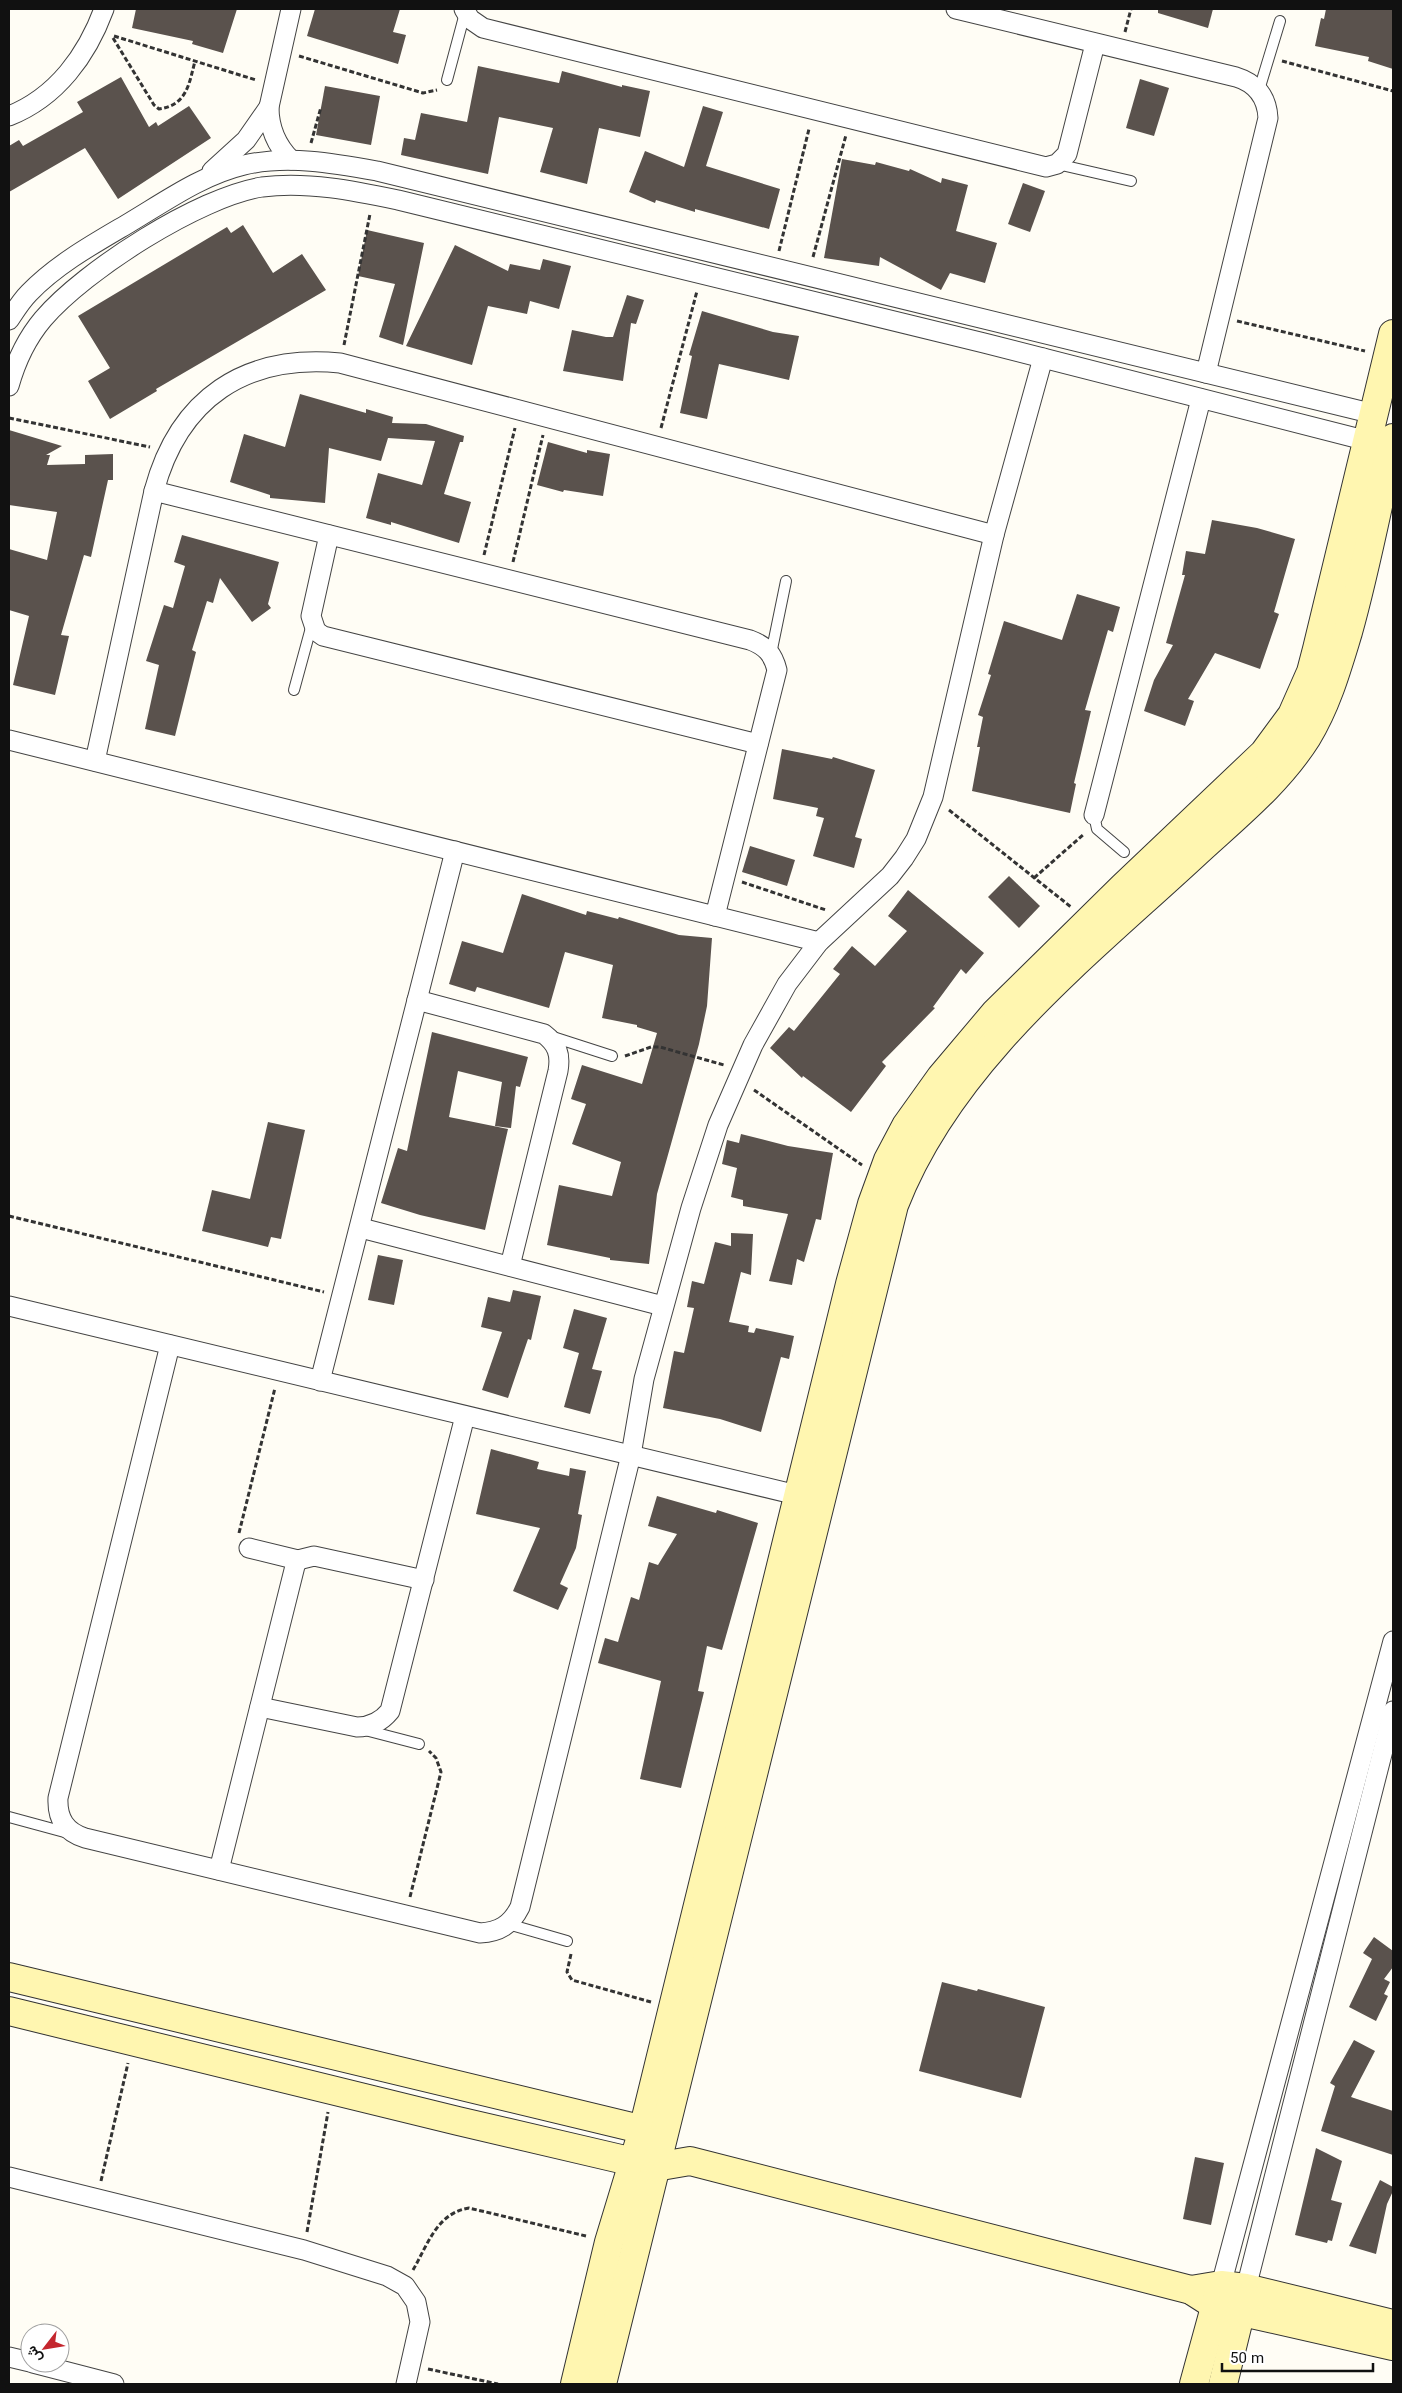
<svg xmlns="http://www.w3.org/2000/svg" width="1402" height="2393" viewBox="0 0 1402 2393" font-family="Georgia,Vazirmatn,serif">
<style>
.building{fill:#5a524d}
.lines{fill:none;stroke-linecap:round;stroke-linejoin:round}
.lane-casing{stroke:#444;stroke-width:12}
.street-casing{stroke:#444;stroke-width:21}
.secondary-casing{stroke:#333;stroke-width:30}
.path{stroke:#333;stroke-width:3;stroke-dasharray:5 2.5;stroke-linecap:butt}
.lane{stroke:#fff;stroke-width:10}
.street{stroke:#fff;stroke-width:19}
.secondary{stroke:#fff6b0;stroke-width:28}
</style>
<rect width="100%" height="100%" fill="#fffdf5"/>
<g class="building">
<polygon points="136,9 237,9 223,53 192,44 193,41 132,28"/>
<polygon points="315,9 400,9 393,32 406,35 398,64 307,36"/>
<polygon points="1158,9 1213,9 1208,28 1158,13"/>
<polygon points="1326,9 1393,9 1393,69 1368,61 1369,57 1315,46 1321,18 1324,19"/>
<polygon points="478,66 559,83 562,71 622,87 622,85 650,91 640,137 599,128 587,184 540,172 553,128 499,117 488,174 401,155 404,138 415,140 421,113 467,122"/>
<polygon points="121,77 149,127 156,122 158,126 189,106 211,138 118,199 85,148 9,192 9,146 19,140 23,146 83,112 77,102"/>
<polygon points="1140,79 1169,88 1154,136 1126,128"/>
<polygon points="325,86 380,96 371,145 316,135"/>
<polygon points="703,106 723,112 706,166 780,189 769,229 695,209 695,212 656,200 655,203 629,192 645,151 684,167"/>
<polygon points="842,159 875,165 876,162 909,171 910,169 941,183 942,178 968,185 956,231 997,243 985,283 950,273 941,290 880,257 879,266 824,258"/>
<polygon points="1023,183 1045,191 1030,232 1008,224"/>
<polygon points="243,225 273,273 302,254 326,290 156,389 157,391 110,419 88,381 110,368 78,316 227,227 231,233"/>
<polygon points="367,230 424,243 403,345 379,337 395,284 358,276"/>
<polygon points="455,245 508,271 510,264 540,270 543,259 571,266 559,309 530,301 527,314 488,306 472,365 406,346"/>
<polygon points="627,295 644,300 636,324 631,323 623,381 563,371 572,330 606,337 613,337"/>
<polygon points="702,311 773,332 799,336 789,380 719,364 707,419 680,413 692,356 689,355"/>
<polygon points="300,394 366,413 366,409 393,417 392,423 426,424 464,436 463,442 460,442 444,494 471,502 459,543 391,522 391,525 366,518 378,473 422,485 435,441 388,438 381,461 329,448 325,503 270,498 270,495 230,482 244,434 285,447"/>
<polygon points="9,430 62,446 46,455 50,455 47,465 85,464 85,455 113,454 113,480 108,480 91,557 84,555 61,635 69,636 55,695 13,685 29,616 9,610 9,549 47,560 57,512 9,505"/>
<polygon points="548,442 587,453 587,450 610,454 603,496 564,490 563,492 537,485"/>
<polygon points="1212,520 1257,528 1295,539 1274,612 1279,614 1260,669 1215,653 1188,699 1194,701 1185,726 1144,711 1154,680 1173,645 1166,643 1185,575 1182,575 1186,551 1205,554"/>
<polygon points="182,535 279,562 268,604 271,608 252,622 220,578 213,603 207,601 192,650 196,652 175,736 145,729 159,665 146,661 164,605 173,608 185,566 174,562"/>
<polygon points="1077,594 1120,607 1113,632 1108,630 1085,710 1091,711 1074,783 1076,784 1070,813 972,791 980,747 977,747 983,717 978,715 991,675 988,674 1004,621 1062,640"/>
<polygon points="782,749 832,759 833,757 875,770 855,837 862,839 854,868 813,856 824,818 816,816 818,808 773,799"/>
<polygon points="750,846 795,860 787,886 742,872"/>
<polygon points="1009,876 1040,906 1019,928 988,897"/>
<polygon points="908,890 984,953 966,974 961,969 933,1007 935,1008 882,1062 886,1066 851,1112 803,1076 802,1078 770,1048 789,1027 794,1031 840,974 833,969 852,946 875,966 907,931 888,916"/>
<polygon points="522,894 586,915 587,911 618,919 619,917 679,935 712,938 707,1006 699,1044 657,1194 649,1264 610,1260 610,1258 547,1245 559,1185 612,1196 621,1162 572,1144 586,1104 571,1099 582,1065 642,1084 657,1033 637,1027 637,1025 602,1018 613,965 565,952 549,1008 477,987 475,992 449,984 462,941 503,953"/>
<polygon points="432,1032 528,1057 520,1087 516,1086 511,1128 495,1126 502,1082 458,1071 449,1117 508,1129 485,1230 420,1215 381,1203 398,1148 407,1151"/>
<polygon points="268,1122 305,1130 281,1239 271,1237 268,1247 202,1231 212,1190 250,1199"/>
<polygon points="741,1134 788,1146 833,1153 821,1220 816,1219 804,1262 797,1259 792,1285 769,1281 788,1214 743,1206 743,1200 731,1197 737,1168 722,1164 727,1140 739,1143"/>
<polygon points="731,1233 753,1234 751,1275 741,1272 729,1322 749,1326 748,1332 754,1333 756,1328 794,1336 789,1359 781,1357 761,1432 720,1419 663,1408 674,1351 684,1353 694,1308 687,1307 692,1281 704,1284 715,1242 731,1246"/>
<polygon points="378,1255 403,1260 394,1305 368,1300"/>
<polygon points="513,1290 541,1296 531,1340 528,1339 508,1398 482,1390 502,1332 481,1327 488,1297 510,1302"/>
<polygon points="574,1309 607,1318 592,1369 602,1371 590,1414 564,1407 579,1353 563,1348"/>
<polygon points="491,1449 539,1462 537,1469 569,1476 570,1468 586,1471 578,1514 582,1515 576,1548 560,1584 568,1588 558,1610 513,1591 540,1528 476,1514"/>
<polygon points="657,1496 716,1513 717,1510 758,1523 722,1650 707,1646 698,1691 704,1692 681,1788 640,1779 661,1681 598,1663 605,1638 618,1642 631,1597 639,1600 649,1562 658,1565 677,1534 648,1526"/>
<polygon points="1374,1937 1393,1951 1393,1967 1384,1979 1390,1982 1384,1994 1388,1996 1376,2021 1349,2007 1372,1959 1363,1953"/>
<polygon points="942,1982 977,1991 978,1989 1045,2007 1021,2098 919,2071"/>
<polygon points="1354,2040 1375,2051 1351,2097 1393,2111 1393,2155 1321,2131 1335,2086 1330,2083"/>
<polygon points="1316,2148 1342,2161 1331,2200 1342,2203 1332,2241 1328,2240 1327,2243 1295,2235"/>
<polygon points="1195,2157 1224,2163 1211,2225 1183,2219"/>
<polygon points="1380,2180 1393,2187 1393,2191 1387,2204 1376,2254 1349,2246"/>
</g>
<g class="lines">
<defs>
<g id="lane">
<polyline points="447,80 465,13"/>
<polyline points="1259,90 1280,21"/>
<polyline points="1057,164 1131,181"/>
<polyline points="771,654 786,581"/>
<polyline points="294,690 312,624"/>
<polyline points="1094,815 1097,829 1124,852"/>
<polyline points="550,1036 612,1056"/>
<polyline points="365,1730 419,1744"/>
<polyline points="9,1817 68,1833"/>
<polyline points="508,1924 567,1941"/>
</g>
<g id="street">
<polyline points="464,9 470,19 483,28 1046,167 1057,164 1067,154 1095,44"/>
<path d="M956 9 1236 77C1256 83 1267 97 1268 118L1206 373"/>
<path d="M9 116C57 97 87 55 104 9"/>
<path d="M291 160C276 145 269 128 269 107L291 9"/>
<polyline points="212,171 246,140 269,107"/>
<path d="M9 320C15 311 21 301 29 293 57 264 95 243 129 223 166 201 202 175 244 165 288 155 333 163 377 171L1374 414"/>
<path d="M9 386C16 361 27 338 43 319 85 270 199 197 262 187 307 181 355 191 398 200L984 343 1368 441"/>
<path d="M154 491 750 640C766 646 773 654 777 670L715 916"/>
<polyline points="329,535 311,616 316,631 323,636 758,744"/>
<polyline points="9,740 819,942"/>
<path d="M95 761 154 491C179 398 245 354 340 363L994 535"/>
<polyline points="1094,815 1201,399"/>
<path d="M417 1000 544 1034C557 1044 561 1054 558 1071L510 1266"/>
<polyline points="361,1228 663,1306"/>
<polyline points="9,1306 797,1495"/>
<path d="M170 1345 58 1798C57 1819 66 1832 85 1838L480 1933C499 1932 511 1925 520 1907L631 1455 644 1379 691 1208 718 1125 753 1045 787 984 819 942 890 876 904 858 916 839 933 797 994 535 1043 358"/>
<polyline points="320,1381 455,851"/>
<polyline points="249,1548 298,1560"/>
<path d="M260 1707 357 1727C371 1727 381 1722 390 1711L465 1416"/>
<polyline points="219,1870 295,1566 298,1560 314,1556 424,1580"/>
<polyline points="9,2177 304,2250 387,2276 405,2286 416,2302 420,2322 406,2384"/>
<polyline points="1221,2285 1393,1641"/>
<polyline points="1246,2288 1393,1711"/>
<polyline points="9,2357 30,2362"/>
<polyline points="33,2363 114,2384"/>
</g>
<g id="secondary">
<polyline points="9,1977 661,2134"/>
<polyline points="9,2011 458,2121 655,2167 690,2161 1191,2290 1216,2306 1393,2346"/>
<polyline points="1191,2290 1221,2285 1246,2288 1393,2324"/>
<polyline points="575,2384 609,2242 643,2130 850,1284 872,1204 888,1160 906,1126 941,1077 995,1013 1123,887 1264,753 1292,715 1311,672 1317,649 1393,334"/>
<path d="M602 2384 894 1205C950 1060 1085 956 1196 853 1235 817 1278 783 1307 737 1327 704 1337 668 1348 632 1366 568 1378 503 1393 438"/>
<polyline points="1194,2384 1220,2289"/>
<polyline points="1223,2384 1245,2294"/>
</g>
</defs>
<use href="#lane" class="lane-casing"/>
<use href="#street" class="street-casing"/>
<use href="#secondary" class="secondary-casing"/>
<g class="path">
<polyline points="1125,32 1131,9"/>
<polyline points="114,36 256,80"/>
<path d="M113 38 154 105 159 109C187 105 189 84 195 61"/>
<polyline points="299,56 423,93 437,90"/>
<polyline points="1282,61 1393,91"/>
<polyline points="311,143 321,107"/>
<polyline points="779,251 809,129"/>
<polyline points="813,257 846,135"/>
<polyline points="1237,321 1365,351"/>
<polyline points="344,345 370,214"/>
<polyline points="9,418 150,447"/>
<polyline points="661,428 697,291"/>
<polyline points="484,555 515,428"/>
<polyline points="513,562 543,435"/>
<polyline points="949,810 1071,907"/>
<polyline points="1034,878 1084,834"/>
<polyline points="742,882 826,910"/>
<polyline points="625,1056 651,1047 660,1047 724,1065"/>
<polyline points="754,1090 862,1165"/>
<polyline points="9,1216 324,1292"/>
<polyline points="239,1533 275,1388"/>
<polyline points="410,1897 441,1772 436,1758 429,1751"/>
<polyline points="571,1954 567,1972 572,1980 651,2002"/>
<polyline points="101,2181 128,2063"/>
<polyline points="307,2232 328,2112"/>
<path d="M413 2270C428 2244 437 2213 469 2208L586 2236"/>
<polyline points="428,2369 498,2384"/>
</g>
<use href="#lane" class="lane"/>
<use href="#street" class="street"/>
<use href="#secondary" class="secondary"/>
</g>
<rect width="1402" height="2393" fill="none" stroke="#111111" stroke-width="20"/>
<g transform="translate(45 2348) rotate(239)"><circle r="24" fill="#ffffff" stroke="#a0a0a0"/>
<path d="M0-4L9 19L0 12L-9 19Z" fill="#c4262e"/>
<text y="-8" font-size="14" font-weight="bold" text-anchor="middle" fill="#111111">ش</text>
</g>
<path d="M1222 2363v8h151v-8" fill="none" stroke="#111111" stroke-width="2.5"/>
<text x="1230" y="2363" font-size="15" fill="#111111" stroke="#ffffff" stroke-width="4" paint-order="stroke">50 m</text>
</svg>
